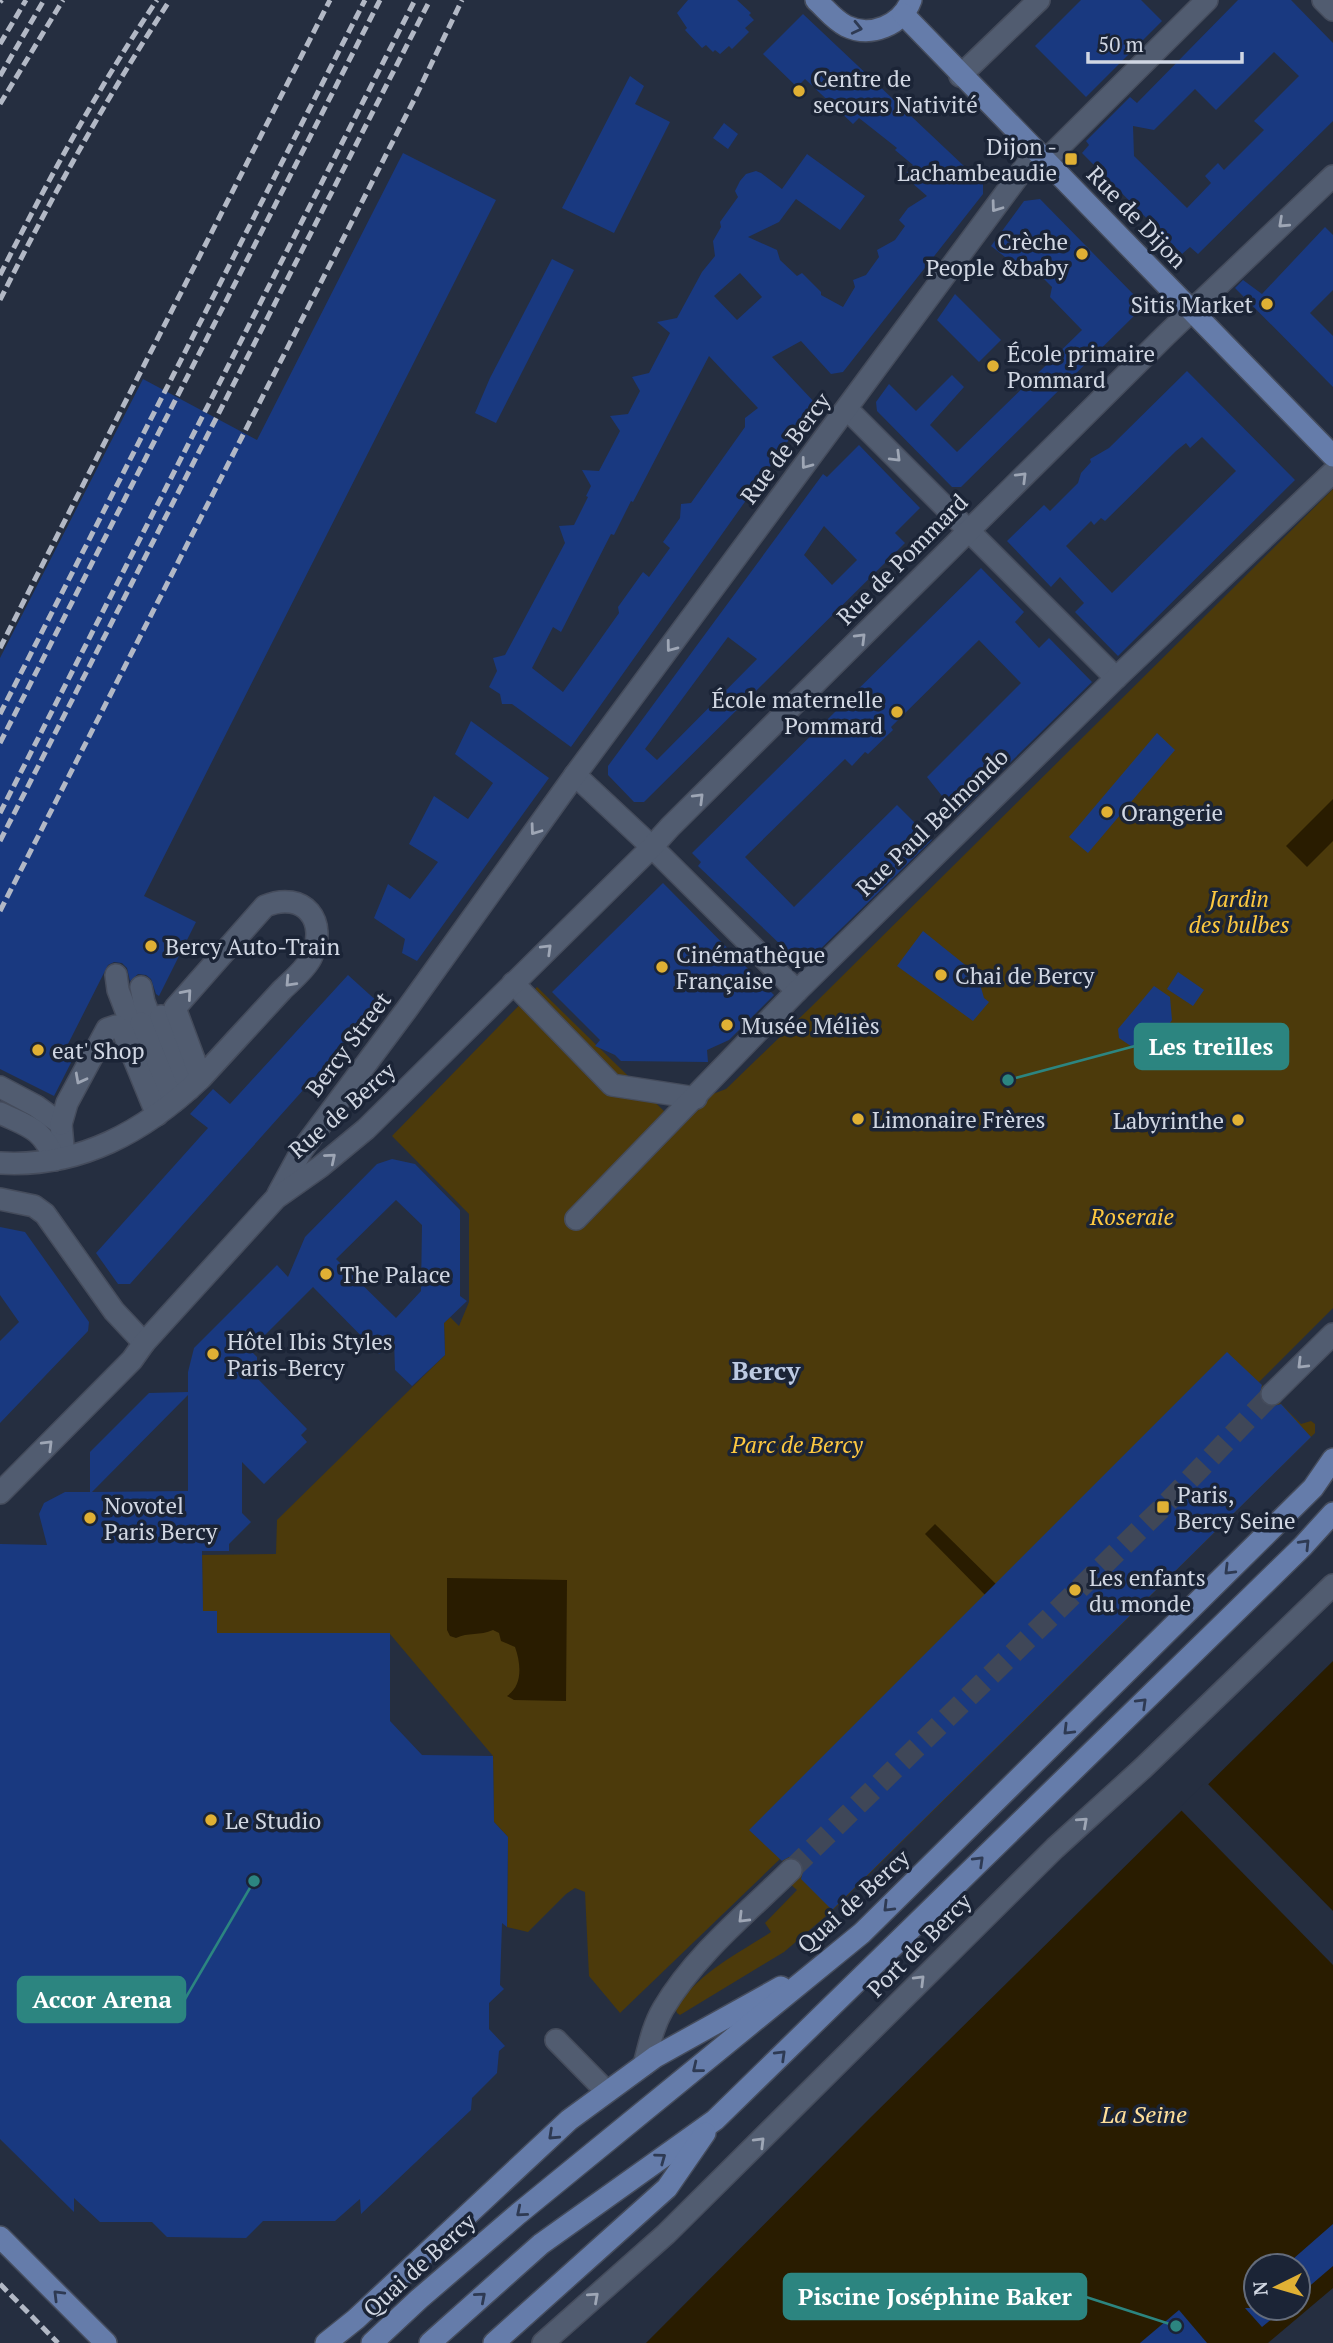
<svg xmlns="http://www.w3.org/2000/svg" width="1333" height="2343" viewBox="0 0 1333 2343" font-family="'PT Serif',serif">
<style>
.green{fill:#4c3a0b}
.water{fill:#291c00;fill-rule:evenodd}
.pier{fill:#252e40}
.building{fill:#193980;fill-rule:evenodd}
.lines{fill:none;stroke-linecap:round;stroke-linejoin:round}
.minor-tunnel{stroke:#3f4758;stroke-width:21;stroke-dasharray:21 10;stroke-linecap:butt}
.minor-casing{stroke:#454c5c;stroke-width:24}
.major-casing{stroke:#454c5c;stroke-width:24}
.minor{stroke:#515c70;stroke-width:21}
.major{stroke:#657caa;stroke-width:21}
.rail{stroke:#b2b8c5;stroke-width:5;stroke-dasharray:10 5;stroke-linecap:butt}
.oneway{stroke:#2e3a53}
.oneway2{stroke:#9ea6b5}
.poi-dot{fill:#e0b034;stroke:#1b2436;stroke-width:2.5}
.labels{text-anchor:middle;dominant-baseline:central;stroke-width:7;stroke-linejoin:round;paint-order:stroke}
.poi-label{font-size:23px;fill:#d1d7e3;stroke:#1b2436;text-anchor:start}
.street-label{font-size:23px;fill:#d1d7e3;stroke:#1b2436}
.park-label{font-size:23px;font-style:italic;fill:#fdc840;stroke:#1b2436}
.water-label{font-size:24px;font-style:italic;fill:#ffdf9a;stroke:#1b2436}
.quarter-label{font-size:26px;font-weight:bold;fill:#bdcae2;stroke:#1b2436}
.leader{fill:none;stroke:#2c8580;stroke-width:2.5}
.callout-dot{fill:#2c8580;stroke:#1b2436;stroke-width:2.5}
.callout{fill:#2c8580;stroke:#2c8580;stroke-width:2.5}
.callout-label{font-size:24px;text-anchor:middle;font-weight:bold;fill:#fff}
</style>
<rect width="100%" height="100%" fill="#252e40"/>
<path class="green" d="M1333 489V1308L1259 1382 1301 1424 1311 1421 1315 1424V1433L833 1910 784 1952 680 2015 677 2013 676 2010C695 1974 738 1954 771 1932L765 1923 797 1890 789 1883 796 1874 780 1859 620 2013 589 1976 585 1892 575 1888 566 1894 528 1932 507 1927 508 1837 494 1822 493 1756 390 1634 203 1633 202 1555 276 1554 277 1520 445 1355 444 1323 450 1317 459 1326 469 1302V1214L392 1136 537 987 665 1112 726 1089 811 1007Z"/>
<g class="water">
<polygon points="1333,799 1333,841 1307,867 1286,846"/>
<polygon points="935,1524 1002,1590 991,1601 925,1534"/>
<path d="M447 1578 567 1580 566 1701 514 1700 507 1696C523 1685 521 1664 515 1647L501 1641 499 1633 493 1630C480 1636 468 1632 456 1638L450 1636 447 1630Z"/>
<path d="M1333 1661V2288L1268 2343H646L869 2119ZM1256 2266H1298V2308H1256Z"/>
</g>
<polygon class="pier" points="1206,1782 1333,1911 1333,1965 1179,1808"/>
<g class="building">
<polygon points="688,0 737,0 751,13 749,15 754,20 745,28 749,32 732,49 729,46 720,54 715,50 713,52 706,45 702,48 685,30 687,28 677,13"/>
<polygon points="1081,0 1141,0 1162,21 1086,97 1035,46"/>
<path d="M1238 0H1291L1333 43V121L1198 254 1190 247 1182 254 1082 153 1089 145 1086 141 1130 97 1137 103ZM1274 52 1299 76 1254 121 1264 130 1224 170 1218 163 1205 176 1211 183 1187 208 1134 156 1133 126 1154 130 1195 89 1216 110Z"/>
<path d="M803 14 983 184V194L843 372 831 374 801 341 772 357 815 403 571 747 512 704H502L500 694 489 687 497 671 493 658 505 655 565 543 559 526 574 525 588 497 586 496 591 486 582 470 599 471 620 431 610 416 628 414 640 391 632 377 649 373 670 333 657 322 677 318 702 272 715 256 713 241 721 227 720 222 738 197 735 191 740 181 746 174 756 171 761 173 782 189 807 154 865 196 840 230 796 199 779 222 748 237 777 250 780 260 797 276 802 273 821 292V295L843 307 855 287 853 280 866 275 879 257 877 250 895 240 905 226 899 220 908 208 927 196 904 176 913 165 895 150 897 148 859 118 853 124 805 79 797 87 763 54ZM740 273 762 297 737 320 714 296ZM709 356 758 408 745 418V427L691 503 681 504 680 518 663 542 670 548 649 577 643 572 618 607 619 613 563 692 532 668 553 627 561 632 611 534 614 535 631 501 633 502Z"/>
<polygon points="630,76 644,86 635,104 670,122 614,233 562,208"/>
<polygon points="724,123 738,134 728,149 713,138"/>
<polygon points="403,153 496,200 144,896 196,922 159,996 156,994 151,979 146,975 138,974 130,981 127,968 122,963 114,962 108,965 68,1044 78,1049 54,1096 0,1069 0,658 143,379 257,440"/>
<polygon points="1040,199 1137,298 1137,313 961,487 952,487 877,411 876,402 889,384 916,411 952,375 964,387 930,425 957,452 1082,330 1050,297 1052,287 1034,269 1028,275 991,246 1024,201"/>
<polygon points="1325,227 1333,235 1333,290 1310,313 1333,336 1333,387 1235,288 1243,280 1262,294"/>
<polygon points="552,259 574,270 496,423 475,413 490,378"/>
<polygon points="955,294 1001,340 979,362 937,320"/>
<path d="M1187 371 1295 480 1118 656 1075 612 1084 603 1060 577 1051 587 1007 541 1044 505 1050 511 1078 483 1081 473 1091 462 1090 459 1109 448ZM1202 437 1236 471 1112 593 1066 546 1091 521 1094 525 1101 518 1105 521 1176 451 1186 443 1190 448Z"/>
<path d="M859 445 920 508 895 533 905 543 644 802H634L608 775V766L823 474 827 477ZM824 526 857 560 832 585 804 555ZM728 637 757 659 657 760 645 749Z"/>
<polygon points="981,568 1024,612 1015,622 1039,648 1049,638 1092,682 957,815 927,777 1021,683 979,640 891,727 893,730 868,754 865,752 852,766 845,759 745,857 794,907 897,805 932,840 803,966 698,866 701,862 692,853"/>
<polygon points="471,721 549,778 417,961 402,953 405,939 374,918 388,884 410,899 438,862 409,844 434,796 468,819 493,783 455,754"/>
<polygon points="1157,733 1175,750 1088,853 1069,837"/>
<polygon points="663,883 774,995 729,1040 707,1050 708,1062 621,1061 615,1055 595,1046 600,1040 552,992"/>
<polygon points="923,931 969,968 980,984 984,998 989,1002 973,1021 897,966"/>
<polygon points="1178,972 1204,990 1193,1006 1167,989"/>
<polygon points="348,975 380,1004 130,1284 118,1284 96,1253 208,1128 190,1114 213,1089 230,1104"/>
<polygon points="1154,986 1170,997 1172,1020 1147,1057 1119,1038 1118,1029"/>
<path d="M392 1159 415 1164 460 1210V1296L467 1301 444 1323 445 1355 412 1386 395 1370 394 1340 379 1354 313 1287 250 1350 257 1357V1378L307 1429 301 1435 307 1442 264 1484 242 1462V1513L251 1522 229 1544V1551H202L203 1611H217V1633H390V1721L422 1755 493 1756 494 1822 508 1837 507 1927 502 1923 500 1985 504 1989 489 2003V2029L505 2046 499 2051 497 2073 472 2098 471 2110 361 2214 360 2199 335 2221H263L246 2238 167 2237 152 2222H100L74 2198V2212L0 2139V1544L47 1545 39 1514 44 1503 65 1492H90V1452L149 1393 188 1392V1372L194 1348 277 1265 288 1277 305 1237 377 1164ZM396 1200 422 1225 421 1291 396 1318 336 1259ZM188 1395V1491L92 1492Z"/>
<polygon points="0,1227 25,1232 89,1322 88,1331 0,1423 0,1341 19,1322 0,1295"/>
<polygon points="1227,1352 1262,1385 1259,1397 1262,1403 1269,1407 1281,1404 1311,1437 832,1910 801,1879 804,1868 800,1860 789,1857 782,1861 749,1830"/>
<polygon points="1333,2224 1333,2266 1298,2296 1298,2266 1285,2266"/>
<polygon points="1245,2308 1285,2308 1262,2327"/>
<polygon points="1179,2310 1207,2343 1140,2343"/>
</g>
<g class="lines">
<polyline class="minor-tunnel" points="791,1870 1163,1507 1272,1394"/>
<defs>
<g id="minor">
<polyline points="1323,0 1333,10"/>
<polyline points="960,76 1039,0"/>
<polyline points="1045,161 1207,0"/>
<polyline points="847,409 1116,678"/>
<polyline points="575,775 652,847 797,991"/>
<polyline points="116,975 118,990 138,1042"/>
<polyline points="513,983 612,1085 696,1098"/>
<polyline points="141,987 144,1002 157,1036"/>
<polyline points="161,1016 189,1089"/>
<polyline points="141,1023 173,1102"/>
<polyline points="0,1087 36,1106 61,1124 64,1157"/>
<path d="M0 1113C30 1127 42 1128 55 1160"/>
<polyline points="61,1124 67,1103 107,1029 116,1026 123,1032 157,1115"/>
<path d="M0 1163C80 1168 145 1131 201 1078 228 1049 255 1019 282 990 291 981 305 970 311 958 329 921 304 890 265 906L175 1008 201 1078"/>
<polyline points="278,1194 302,1150 407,1009 575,775 1036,152"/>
<polyline points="0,1199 34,1206 45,1214 114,1311 144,1343"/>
<polyline points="576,1219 797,991 1116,678 1333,472"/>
<polyline points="1272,1394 1333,1334"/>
<polyline points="0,1493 132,1360 144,1343 276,1198 320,1167 366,1129 652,847 670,827 1166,335 1333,176"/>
<polyline points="556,2040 606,2091"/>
<path d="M644 2065C649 2046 653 2026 663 2009 695 1955 747 1913 791 1870"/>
<polyline points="543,2343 666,2234 1055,1848 1143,1768 1333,1585"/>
</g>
<g id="major">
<path d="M816 0C826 9 834 20 846 26 871 38 902 25 911 0"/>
<polyline points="903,14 1333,456"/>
<polyline points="0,2237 106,2343"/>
<polyline points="326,2343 356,2319 569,2120 655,2057 781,1987"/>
<polyline points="372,2343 419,2299 518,2214 862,1933 1313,1488 1333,1459"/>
<polyline points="430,2343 541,2244 715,2120 1303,1546 1333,1513"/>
<polyline points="494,2343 667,2188 705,2133"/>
</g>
</defs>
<use href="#minor" class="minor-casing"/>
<use href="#major" class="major-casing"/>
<use href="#minor" class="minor"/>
<use href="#major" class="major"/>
<g class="rail">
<polyline points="0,2 2,0"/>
<polyline points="0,44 26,0"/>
<polyline points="0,76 44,0"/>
<polyline points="0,104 63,0"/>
<path d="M0 275C48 180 98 88 157 0"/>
<path d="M0 300C52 196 107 97 170 0"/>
<polyline points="0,648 330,0"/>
<polyline points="0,714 365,0"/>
<polyline points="0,743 380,0"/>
<polyline points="0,813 415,0"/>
<polyline points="0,841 430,0"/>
<polyline points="0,911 415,98 462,0"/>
<polyline points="0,2284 58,2343"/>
</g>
</g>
<defs><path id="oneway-chevron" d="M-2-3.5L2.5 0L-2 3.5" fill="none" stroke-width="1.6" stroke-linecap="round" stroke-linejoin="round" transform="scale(1.75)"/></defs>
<g class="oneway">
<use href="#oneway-chevron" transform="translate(857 28) rotate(13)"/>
<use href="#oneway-chevron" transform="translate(1305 1544) rotate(-46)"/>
<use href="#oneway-chevron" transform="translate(1229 1570) rotate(135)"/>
<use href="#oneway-chevron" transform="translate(1142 1703) rotate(-44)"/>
<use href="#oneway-chevron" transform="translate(1068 1730) rotate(135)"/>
<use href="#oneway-chevron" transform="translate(979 1861) rotate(-44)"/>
<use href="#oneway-chevron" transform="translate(888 1907) rotate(135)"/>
<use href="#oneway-chevron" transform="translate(781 2055) rotate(-44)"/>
<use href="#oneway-chevron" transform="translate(697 2068) rotate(141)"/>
<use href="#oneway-chevron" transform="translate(553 2135) rotate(137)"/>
<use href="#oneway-chevron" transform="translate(661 2158) rotate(-36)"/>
<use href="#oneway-chevron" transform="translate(521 2212) rotate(140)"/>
<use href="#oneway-chevron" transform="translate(58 2295) rotate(-135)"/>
<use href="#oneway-chevron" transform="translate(481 2297) rotate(-41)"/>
</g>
<g class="oneway2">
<use href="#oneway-chevron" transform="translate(996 207) rotate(126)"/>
<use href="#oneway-chevron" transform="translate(1283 223) rotate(137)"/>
<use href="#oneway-chevron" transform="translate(896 457) rotate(45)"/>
<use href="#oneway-chevron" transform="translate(806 464) rotate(127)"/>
<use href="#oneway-chevron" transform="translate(1022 477) rotate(-45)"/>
<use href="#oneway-chevron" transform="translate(861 638) rotate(-45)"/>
<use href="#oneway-chevron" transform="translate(671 647) rotate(127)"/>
<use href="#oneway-chevron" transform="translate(699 798) rotate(-45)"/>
<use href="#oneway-chevron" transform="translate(535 830) rotate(126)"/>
<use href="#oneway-chevron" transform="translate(547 949) rotate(-44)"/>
<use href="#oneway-chevron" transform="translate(290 982) rotate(133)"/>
<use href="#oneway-chevron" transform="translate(187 994) rotate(-49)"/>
<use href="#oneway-chevron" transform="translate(80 1079) rotate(118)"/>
<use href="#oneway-chevron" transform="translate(331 1158) rotate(-40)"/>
<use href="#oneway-chevron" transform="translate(1302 1364) rotate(135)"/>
<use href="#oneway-chevron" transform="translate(48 1445) rotate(-45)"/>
<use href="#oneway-chevron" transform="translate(1083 1822) rotate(-42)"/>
<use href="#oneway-chevron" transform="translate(743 1918) rotate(135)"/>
<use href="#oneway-chevron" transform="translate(920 1980) rotate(-45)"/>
<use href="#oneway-chevron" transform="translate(760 2142) rotate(-45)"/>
<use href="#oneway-chevron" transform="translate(594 2297) rotate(-42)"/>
</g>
<g class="poi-dot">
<circle cx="799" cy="91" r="7"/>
<rect x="1064" y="152" width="14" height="14" rx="3.5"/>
<circle cx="1082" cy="254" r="7"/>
<circle cx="1267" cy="304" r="7"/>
<circle cx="993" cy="366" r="7"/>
<circle cx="897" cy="712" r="7"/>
<circle cx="1107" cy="812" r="7"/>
<circle cx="151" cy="946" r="7"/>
<circle cx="662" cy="967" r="7"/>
<circle cx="941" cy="975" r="7"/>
<circle cx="727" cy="1025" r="7"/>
<circle cx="38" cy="1050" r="7"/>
<circle cx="858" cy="1119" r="7"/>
<circle cx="1238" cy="1120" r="7"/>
<circle cx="326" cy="1274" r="7"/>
<circle cx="213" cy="1354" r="7"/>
<rect x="1156" y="1500" width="14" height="14" rx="3.5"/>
<circle cx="90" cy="1518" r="7"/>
<circle cx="1075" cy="1590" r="7"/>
<circle cx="211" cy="1820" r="7"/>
</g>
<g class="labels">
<g class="poi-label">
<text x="813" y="78">Centre de<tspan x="813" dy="26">secours Nativité</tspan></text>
<text x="1057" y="146" text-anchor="end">Dijon -<tspan x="1057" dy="26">Lachambeaudie</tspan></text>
<text x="1068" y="241" text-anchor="end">Crèche<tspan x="1068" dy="26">People &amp;baby</tspan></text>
<text x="1253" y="304" text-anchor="end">Sitis Market</text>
<text x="1007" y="353">École primaire<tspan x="1007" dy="26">Pommard</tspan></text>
<text x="883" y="699" text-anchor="end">École maternelle<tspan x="883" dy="26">Pommard</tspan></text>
<text x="1121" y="812">Orangerie</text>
<text x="165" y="946">Bercy Auto-Train</text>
<text x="676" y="954">Cinémathèque<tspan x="676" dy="26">Française</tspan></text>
<text x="955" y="975">Chai de Bercy</text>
<text x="741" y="1025">Musée Méliès</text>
<text x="52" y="1050">eat' Shop</text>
<text x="872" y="1119">Limonaire Frères</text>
<text x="1224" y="1120" text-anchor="end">Labyrinthe</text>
<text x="340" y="1274">The Palace</text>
<text x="227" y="1341">Hôtel Ibis Styles<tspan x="227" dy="26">Paris-Bercy</tspan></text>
<text x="1177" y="1494">Paris,<tspan x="1177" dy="26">Bercy Seine</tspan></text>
<text x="104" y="1505">Novotel<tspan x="104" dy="26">Paris Bercy</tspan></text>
<text x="1089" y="1577">Les enfants<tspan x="1089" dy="26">du monde</tspan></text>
<text x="225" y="1820">Le Studio</text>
</g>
<g class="street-label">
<text transform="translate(1137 217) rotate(46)">Rue de Dijon</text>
<text transform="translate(785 448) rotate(-53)">Rue de Bercy</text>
<text transform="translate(902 559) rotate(-45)">Rue de Pommard</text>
<text transform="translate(932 822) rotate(-44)">Rue Paul Belmondo</text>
<text transform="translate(348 1044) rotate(-53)">Bercy Street</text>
<text transform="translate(342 1110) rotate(-41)">Rue de Bercy</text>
<text transform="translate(853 1901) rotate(-42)">Quai de Bercy</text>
<text transform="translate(919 1945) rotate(-45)">Port de Bercy</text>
<text transform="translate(419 2265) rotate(-42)">Quai de Bercy</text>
</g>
<g class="park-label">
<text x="1239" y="898">Jardin<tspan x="1239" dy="26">des bulbes</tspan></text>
<text x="1132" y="1216">Roseraie</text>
<text x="797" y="1444">Parc de Bercy</text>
</g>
<g class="water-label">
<text x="1144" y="2114">La Seine</text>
</g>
<g class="quarter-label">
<text x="766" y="1370">Bercy</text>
</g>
</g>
<path class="leader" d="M1008 1080L1135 1046M254 1881L185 1999M1176 2326L1086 2297"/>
<g class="callout-dot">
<circle cx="1008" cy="1080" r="7"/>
<circle cx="254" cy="1881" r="7"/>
<circle cx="1176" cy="2326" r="7"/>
</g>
<g class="callout">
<rect x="1135" y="1024" width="153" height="45" rx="7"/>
<rect x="18" y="1977" width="167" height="45" rx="7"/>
<rect x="784" y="2274" width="302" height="45" rx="7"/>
</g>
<g class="callout-label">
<text x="1211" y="1055">Les treilles</text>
<text x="102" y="2008">Accor Arena</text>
<text x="935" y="2305">Piscine Joséphine Baker</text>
</g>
<g transform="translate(1277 2287) rotate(265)"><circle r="33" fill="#1b2436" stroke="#646c7b" stroke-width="2"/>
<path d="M0-5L12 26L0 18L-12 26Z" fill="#e0b034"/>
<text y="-10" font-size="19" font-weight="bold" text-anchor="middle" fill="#d1d7e3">N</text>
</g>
<path d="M1088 52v10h154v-10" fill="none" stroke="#d1d7e3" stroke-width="3.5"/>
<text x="1098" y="52" font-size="21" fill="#d1d7e3" stroke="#1b2436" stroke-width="5" paint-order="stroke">50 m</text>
</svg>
